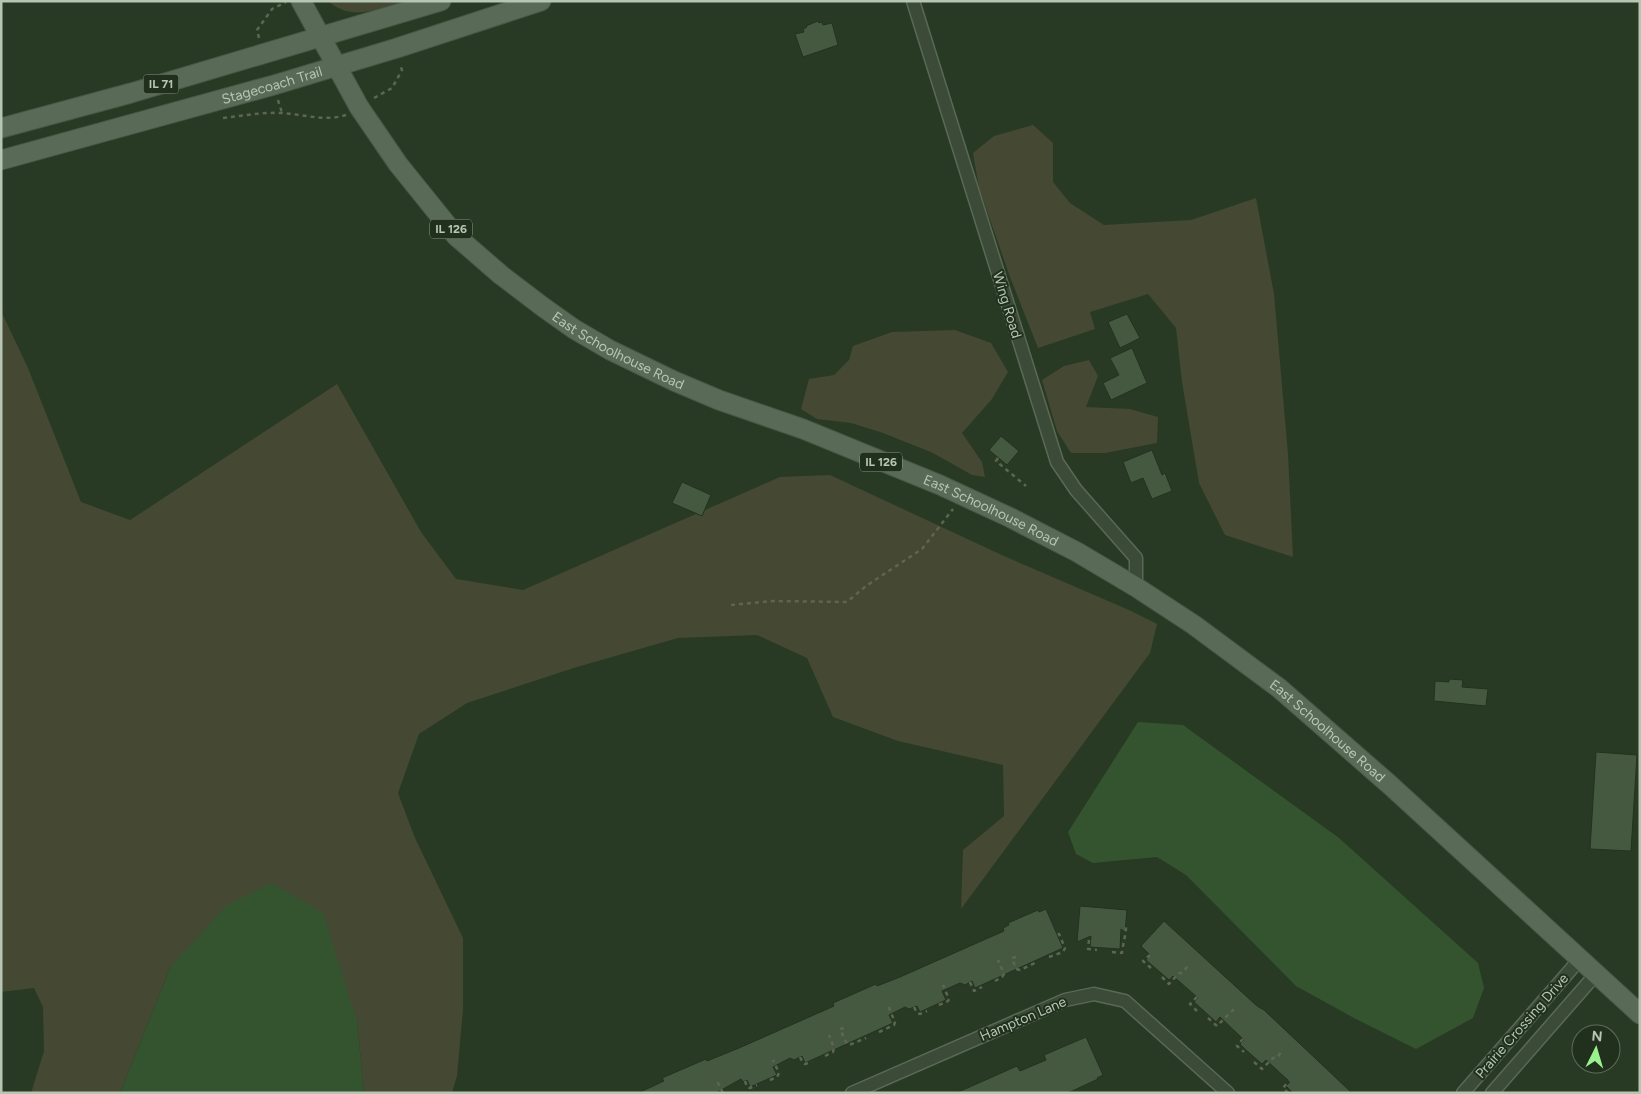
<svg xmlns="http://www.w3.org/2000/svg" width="1641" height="1094" viewBox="0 0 1641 1094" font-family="Figtree,sans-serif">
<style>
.green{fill:#454833}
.water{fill:#34542f}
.building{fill:#455941;stroke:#22321f}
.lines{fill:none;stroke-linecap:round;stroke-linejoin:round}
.minor-casing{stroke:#596956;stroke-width:15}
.primary-casing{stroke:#475744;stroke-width:21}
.path{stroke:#5e6652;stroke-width:2.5;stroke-dasharray:4 4;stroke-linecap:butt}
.minor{stroke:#3b4b38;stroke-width:12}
.primary{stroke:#596b56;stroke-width:19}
.labels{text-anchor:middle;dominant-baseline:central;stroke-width:4;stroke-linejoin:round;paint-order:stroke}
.shield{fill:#20301d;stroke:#899986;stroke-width:1}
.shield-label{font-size:12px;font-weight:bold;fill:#b6c6b3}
.street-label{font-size:14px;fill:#b6c6b3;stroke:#20301d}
</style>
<rect width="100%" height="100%" fill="#283a24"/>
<g class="green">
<path d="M328 1H405C379 9 351 22 328 1Z"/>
<polygon points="1033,125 1053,143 1053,182 1070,203 1104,225 1191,220 1256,198 1274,294 1288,454 1293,557 1225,535 1199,483 1182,382 1176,328 1148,294 1090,312 1095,329 1038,348 1010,277 979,188 973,153 994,136"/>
<polygon points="1,311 28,368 81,502 130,520 337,384 421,532 456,579 523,590 780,477 830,475 1004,556 1129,610 1157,624 1150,653 961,909 963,850 1004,816 1003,765 898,741 833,717 807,658 757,635 678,638 577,667 467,703 419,734 398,793 415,838 463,938 463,1009 457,1076 452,1093 364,1093 357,1021 171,966 120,1093 31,1093 44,1051 43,1007 34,988 1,992"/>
<polygon points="955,330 991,343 1008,372 992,399 962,433 982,462 985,477 972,475 933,453 883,433 851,423 817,419 801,409 809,379 834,375 849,360 853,346 892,332"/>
<polygon points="1089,360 1098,376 1086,407 1130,409 1158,417 1157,443 1105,453 1071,453 1057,431 1042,380 1064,366"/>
</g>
<g class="water">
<polygon points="1138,722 1183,725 1339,838 1478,963 1484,988 1473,1018 1416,1049 1354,1018 1296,986 1186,875 1157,857 1093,863 1076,854 1068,832"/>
<polygon points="272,883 323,913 357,1021 364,1093 120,1093 171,966 227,905"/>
</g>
<g class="building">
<polygon points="818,21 819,23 822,22 823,25 832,23 838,45 803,57 795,34 804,32 803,29 807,27 806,26"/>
<polygon points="1127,314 1140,338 1120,348 1108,322"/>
<polygon points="1132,348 1147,383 1111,400 1103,383 1119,375 1110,358"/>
<polygon points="1001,436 1019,451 1007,465 989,450"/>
<polygon points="1152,450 1162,475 1165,473 1172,491 1152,499 1143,478 1131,483 1123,462"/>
<polygon points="682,482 711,495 702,516 672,503"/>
<polygon points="1449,679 1463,680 1462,687 1488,689 1486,706 1434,701 1435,681 1449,682"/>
<polygon points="1596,752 1637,755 1631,851 1590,849"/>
<polygon points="1080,906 1127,910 1125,932 1121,929 1120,949 1090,947 1091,936 1077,942"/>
<polygon points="1046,909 1063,948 975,988 972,981 965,985 960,983 942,991 946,1000 920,1012 917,1006 909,1009 905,1007 889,1015 893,1023 805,1063 802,1056 794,1060 790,1058 773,1067 777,1075 750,1087 747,1080 743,1082 741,1079 716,1093 638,1093 664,1081 662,1078 706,1059 707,1061 739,1048 834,1006 833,1003 876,984 877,986 900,977 1004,931 1003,928 1009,925 1008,923 1038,910 1039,912"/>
<polygon points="1164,921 1257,1006 1264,1010 1352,1093 1293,1093 1286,1086 1290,1082 1266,1060 1262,1064 1246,1050 1240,1044 1244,1040 1220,1017 1216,1022 1194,1002 1198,998 1173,976 1169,980 1153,966 1146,960 1150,955 1141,946"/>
<polygon points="1086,1037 1103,1075 1097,1078 1098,1079 1068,1093 956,1093 1017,1066 1020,1071 1046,1060 1044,1055"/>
</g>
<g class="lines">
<defs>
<g id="minor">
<polyline points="913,1 1057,462 1076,490 1136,558 1136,587"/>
<polyline points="852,1093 1065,1000 1094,994 1125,1001 1228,1093"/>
<polyline points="1463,1093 1580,959"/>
<polyline points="1492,1093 1596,974"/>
</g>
<g id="primary">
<path id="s1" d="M301 1 359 107 398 164 456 236 501 275 543 307 574 329 610 350 674 381 719 400 803 429 940 485 1009 517 1077 552 1136 587 1194 625 1279 688 1390 785 1640 1014"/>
<polyline points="1,128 131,93 441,1"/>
<path id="s2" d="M1 160 274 85 397 48 541 1"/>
</g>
</defs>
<use href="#minor" class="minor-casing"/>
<use href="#primary" class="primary-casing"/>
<g class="path">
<polyline points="259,38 257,30 272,9 286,2"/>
<polyline points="374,98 392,88 402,70 400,65"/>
<polyline points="278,100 282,113"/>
<path d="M223 118C242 116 261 112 281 113 303 114 324 122 346 115"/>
<polyline points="998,458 996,461 1026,486"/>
<polyline points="731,605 773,601 847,602 866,586 922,549 953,509"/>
<polyline points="1089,940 1088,949 1097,950"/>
<path d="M1112 952 1122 953C1123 943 1126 935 1126 926"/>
<polyline points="1150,955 1143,961 1151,968"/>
<polyline points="1016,957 1012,958 1016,969 1020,970 1035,963"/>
<polyline points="1049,957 1063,952 1065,948 1059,934 1057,935"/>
<polyline points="1162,977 1169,984 1179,973 1182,973 1188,966 1187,965"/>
<polyline points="995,981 1002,977 1004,974 998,960"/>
<polyline points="970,982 974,991 982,987"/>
<polyline points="1197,997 1190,1004 1197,1011"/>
<polyline points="939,1005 948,1001 949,999 943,985"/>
<polyline points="914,1007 917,1013 920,1014 927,1011"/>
<polyline points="1208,1018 1217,1026 1235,1008 1233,1007"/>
<polyline points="844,1028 840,1029 847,1044 849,1045 866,1038"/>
<polyline points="879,1032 894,1025 895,1022 889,1008 887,1009"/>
<polyline points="1243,1039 1237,1046 1244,1052"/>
<polyline points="825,1056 833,1052 834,1048 829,1035"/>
<polyline points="800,1057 803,1063 805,1064 812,1062"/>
<polyline points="1254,1062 1262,1069 1273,1058 1278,1057 1282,1049"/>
<polyline points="770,1080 777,1077 779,1073 773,1060"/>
<polyline points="745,1081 747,1087 750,1088 757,1085"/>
<polyline points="717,1083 718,1083 723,1093"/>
<polyline points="1288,1093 1283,1088 1289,1081"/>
<polyline points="1327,1093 1328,1092"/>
</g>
<use href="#minor" class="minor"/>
<use href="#primary" class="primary"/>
</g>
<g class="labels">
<g class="shield">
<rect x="143.5" y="74.5" width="35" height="19" rx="4"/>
<rect x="430" y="219.5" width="42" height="19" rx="4"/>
<rect x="860" y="452.5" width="42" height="19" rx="4"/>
</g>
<g class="shield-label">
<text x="161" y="84">IL 71</text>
<text x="451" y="229">IL 126</text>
<text x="881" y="462">IL 126</text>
</g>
<g class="street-label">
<text stroke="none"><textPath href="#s2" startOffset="281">Stagecoach Trail</textPath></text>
<text transform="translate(1007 305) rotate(73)">Wing Road</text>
<text stroke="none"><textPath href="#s1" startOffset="482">East Schoolhouse Road</textPath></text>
<text stroke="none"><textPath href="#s1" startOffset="888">East Schoolhouse Road</textPath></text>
<text stroke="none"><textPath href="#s1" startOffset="1292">East Schoolhouse Road</textPath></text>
<text transform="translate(1023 1019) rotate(-23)">Hampton Lane</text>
<text transform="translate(1522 1026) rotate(-49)">Prairie Crossing Drive</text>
</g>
</g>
<rect width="1641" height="1094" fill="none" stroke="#b6c6b3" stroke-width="5"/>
<g transform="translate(1596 1049) rotate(5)"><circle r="24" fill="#20301d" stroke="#5c6c59"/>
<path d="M0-4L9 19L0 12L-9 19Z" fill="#9af18e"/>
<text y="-8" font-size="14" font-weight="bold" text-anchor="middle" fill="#b6c6b3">N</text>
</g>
</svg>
